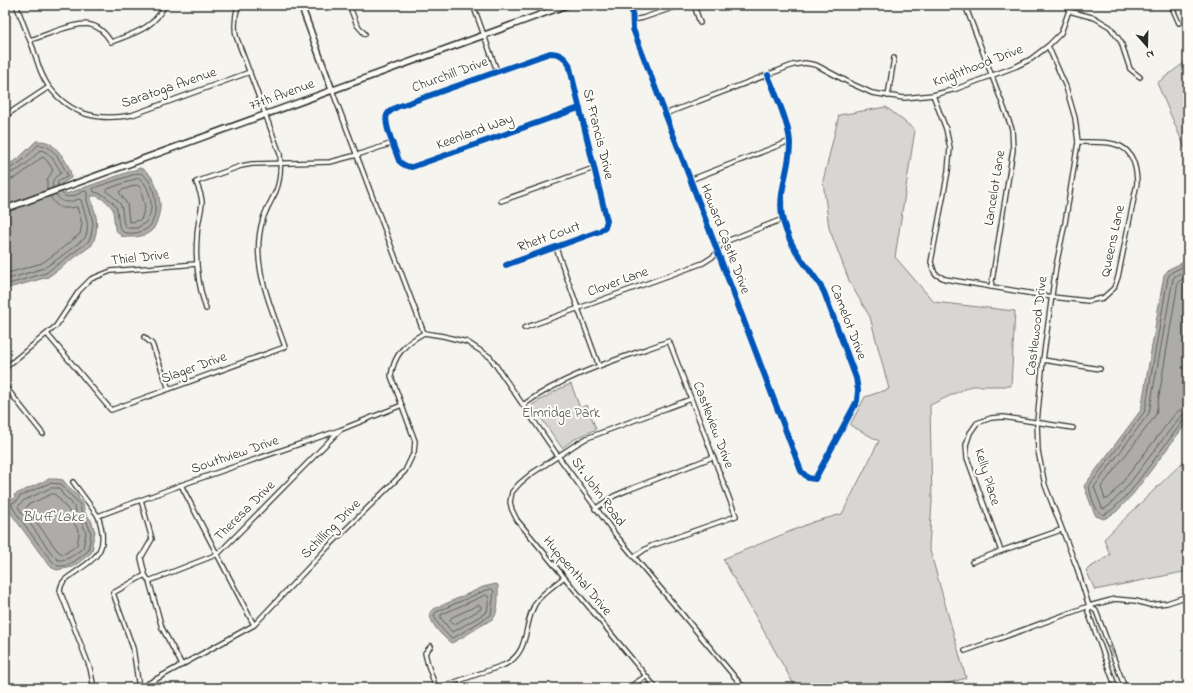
<svg xmlns="http://www.w3.org/2000/svg" width="1193" height="693" viewBox="0 0 1193 693" font-family="'Indie Flower',sans-serif">
<style>
.green{fill:#d7d6d2;stroke:#81807e}
.water{fill:#adaca9;stroke:#797877}
.lines{fill:none;stroke-linecap:round;stroke-linejoin:round}
.shore{stroke:#5f5f5d;stroke-width:1}
.street-casing{stroke:#2b2b2b;stroke-width:6}
.secondary-casing{stroke:#2b2b2b;stroke-width:8}
.street{stroke:#fdfcf7;stroke-width:3.5}
.secondary{stroke:#fdfcf7;stroke-width:5}
.cycleway-casing{stroke:#fdfcf7;stroke-width:8}
.cycleway{stroke:#0057b8;stroke-width:6}
.oneway{stroke:#9e9e9b}
.labels{text-anchor:middle;dominant-baseline:central;stroke-width:4;stroke-linejoin:round;paint-order:stroke}
.street-label{font-size:14px;fill:#2b2b2b;stroke:#fdfcf7}
.park-label{font-size:14px;fill:#565655;stroke:#fdfcf7}
.water-label{font-size:15px;font-style:italic;fill:#585857;stroke:#fdfcf7}
</style>
<rect width="100%" height="100%" fill="#f5f4ef"/>
<filter id="ink" filterUnits="userSpaceOnUse"><feTurbulence type="fractalNoise" baseFrequency=".025" numOctaves="2"/><feDisplacementMap in="SourceGraphic" scale="8" xChannelSelector="R" yChannelSelector="G"/><feConvolveMatrix kernelMatrix="1 2 1 2 8 2 1 2 1" color-interpolation-filters="sRGB"/></filter>
<g filter="url(#ink)">
<g class="green">
<polygon points="1188,60 1188,155 1157,83"/>
<polygon points="886,107 915,130 895,257 934,302 1015,311 1011,386 971,386 930,405 932,502 929,547 966,678 932,688 796,688 723,559 813,522 842,514 879,441 850,425 865,397 889,389 870,317 850,283 829,228 823,181 839,115"/>
<polygon points="571,384 580,408 587,405 596,429 573,440 562,448 532,405 559,389"/>
<polygon points="1188,457 1188,571 1095,590 1086,570 1110,555 1104,539"/>
</g>
<g class="water">
<path d="M36 141C41 141 45 141 49 143 58 148 72 167 71 178L61 184 66 194 140 168C143 169 146 171 148 173 155 179 161 198 160 208 160 212 156 226 153 229 146 238 130 238 121 236L115 229 113 209 106 201 97 196H91C91 202 93 206 95 212 98 224 97 234 92 245L48 277 5 289V166L18 159Z"/>
<polygon points="1188,260 1188,421 1133,494 1116,512 1104,519 1096,516 1093,510 1084,486 1141,410 1164,275 1169,269"/>
<polygon points="49,479 57,479 63,480 70,489 78,496 79,499 83,504 85,513 91,520 95,532 92,544 93,547 91,553 73,567 57,570 52,568 45,560 10,512 6,502 15,498 14,495"/>
<path d="M496 584 498 585C498 595 499 609 494 618L456 641 451 643C442 636 429 623 430 612L434 609 483 587Z"/>
</g>
<g class="lines">
<g class="shore">
<path d="M5 169C18 168 29 154 38 145 53 144 61 162 67 174V177L58 181V186"/>
<path d="M139 173C156 177 160 213 150 226 145 232 134 234 127 233 115 232 120 215 116 207 112 200 102 193 94 192L93 190 94 188Z"/>
<path d="M5 174C19 173 31 160 40 150 50 151 56 164 61 172L60 174C54 177 51 181 53 188"/>
<path d="M139 178C147 182 152 199 151 208 151 213 148 219 145 223L137 228H127C121 223 124 214 121 206 119 201 112 195 107 192V190L108 189Z"/>
<path d="M5 180C21 180 30 164 43 157L48 162 53 170 47 180V190"/>
<polygon points="137,185 140,187 145,207 141,220 131,222 129,221 127,204 119,192 120,191"/>
<path d="M1188 264 1172 272 1168 277 1145 411 1089 486C1091 495 1094 512 1104 515L1113 509 1130 492 1183 421 1188 419"/>
<polyline points="1188,269 1175,276 1173,279 1149,413 1094,487 1102,508 1104,509 1110,505 1126,488 1179,418 1183,415 1188,414"/>
<path d="M5 274 42 263 56 253 80 234 82 224 77 207C74 207 71 208 67 208 58 209 54 203 50 196"/>
<polyline points="1188,276 1178,282 1156,414 1153,419 1101,487 1105,499 1108,499 1121,484 1175,414 1181,409 1188,408"/>
<path d="M5 280 44 268 59 258 85 238C91 224 84 213 81 200L79 199C69 202 63 206 56 194"/>
<path d="M5 285 46 273 88 242 91 236 93 224 91 213 87 201V192L85 191C77 194 66 202 61 192"/>
<path d="M50 483 61 484 67 492 74 498 80 505 82 515 87 522 91 533 88 551C80 557 69 568 58 566 52 565 20 518 14 510L12 505V503L17 501 19 497Z"/>
<path d="M51 488H59L63 495 70 501 75 508 77 517 83 525 86 533 83 548C75 554 68 561 58 560L52 554 18 507 23 501Z"/>
<polygon points="52,494 55,494 69,511 72,520 77,528 79,534 77,545 66,553 62,554 57,550 26,508 28,505"/>
<path d="M492 589 494 591 491 615 455 637 451 638C445 633 436 623 434 615L436 612 484 591Z"/>
<polygon points="486,595 489,597 487,612 453,632 451,631 441,618 441,615"/>
<polygon points="479,605 481,606 481,609 455,624 453,624 450,620 451,618"/>
</g>
<defs>
<g id="street">
<path d="M16 5C22 19 27 34 33 48 37 61 41 76 50 88 72 116 99 121 132 115L250 72"/>
<polyline points="349,5 357,25 365,34"/>
<polyline points="473,5 497,71"/>
<path d="M632 5 633 29 801 471 808 478 815 479 857 401 858 390 856 378 824 292C817 278 806 267 798 254 791 244 786 232 783 221 776 194 791 168 790 142 789 123 775 93 768 75"/>
<polyline points="694,5 700,23"/>
<polyline points="965,5 1012,129 1013,150 991,287"/>
<polyline points="1171,5 1179,23"/>
<polyline points="1069,11 1095,18 1110,27 1121,42 1130,69 1140,77"/>
<polyline points="633,20 643,18 681,5"/>
<path d="M30 40C40 37 50 33 59 30 82 22 97 19 111 42 135 33 153 29 165 5"/>
<polyline points="1048,46 1066,87 1075,118 1078,142 1065,223 1056,266 1043,360 1037,422 1038,451 1045,485 1077,568 1089,606 1088,612 1116,688"/>
<polyline points="332,90 424,333"/>
<path d="M933 95 946 129 950 148 948 171 931 262 935 274 945 279 1052 297 1088 301 1103 298 1114 288 1118 277 1137 183C1136 139 1112 142 1078 142"/>
<polyline points="888,96 894,58"/>
<polyline points="665,114 793,65 805,63 816,65 852,84 872,93 904,98 933,95 956,89 1017,66 1031,59 1048,46 1061,33 1071,5"/>
<polyline points="5,116 49,87"/>
<polyline points="690,180 790,141"/>
<polyline points="501,201 594,168"/>
<polyline points="556,248 599,366"/>
<path d="M506 265 600 231 605 227 607 221 569 64C564 56 559 53 550 53L397 107C393 109 389 111 387 115 383 124 396 151 399 161 403 165 406 167 412 167L579 108"/>
<path d="M206 309C198 285 195 262 197 237 197 225 201 214 202 203 202 196 199 189 196 182L241 166 252 164 330 162 357 155 393 143"/>
<polyline points="524,328 703,263 714,256 721,245 727,241 783,219"/>
<polyline points="424,333 443,336 467,342 490,357 558,456 615,534 744,688"/>
<path d="M47 334 111 410 285 347C271 305 249 263 263 219 266 209 272 200 276 191 281 179 281 167 280 154L236 36C234 25 235 16 238 5"/>
<polyline points="144,337 152,344 169,389"/>
<polyline points="1043,360 1100,369"/>
<polyline points="5,368 56,326 79,291 91,279 111,271 196,264"/>
<polyline points="5,386 43,434"/>
<path d="M523 405C566 374 619 359 669 341L736 516 651 546 644 550 634 557"/>
<polyline points="73,482 98,516"/>
<polyline points="181,485 254,625"/>
<polyline points="141,500 152,539 141,558 145,575"/>
<polyline points="595,509 614,496 628,490 713,457"/>
<polyline points="1001,551 967,458 966,445 970,433 977,423 991,418 1003,417 1073,428"/>
<polyline points="972,562 1001,551 1061,530"/>
<polyline points="149,581 162,628 182,665"/>
<polyline points="1089,606 1096,611 1125,688"/>
<polyline points="431,646 425,653 428,665 436,688"/>
<polyline points="965,651 1089,606 1115,599 1136,601 1150,605 1167,603 1188,596"/>
<path d="M94 688 90 668 60 591C61 583 64 580 70 576 97 557 110 551 98 516L181 485 340 430 402 405"/>
<polyline points="139,688 133,648 113,593 145,575 149,581 218,554 339,431"/>
<path d="M140 688 254 625 328 547 405 471 414 452 415 441 391 376C394 354 406 343 424 333"/>
<path d="M438 688 504 665C532 652 522 622 537 601 544 592 555 585 563 578"/>
<polyline points="628,688 646,676"/>
<polyline points="656,688 517,520 512,510 510,502 512,492 520,483 531,474 575,445 587,438 691,399"/>
</g>
<g id="secondary">
<polyline points="301,5 332,90"/>
<polyline points="5,209 567,5"/>
</g>
</defs>
<use href="#street" class="street-casing"/>
<use href="#secondary" class="secondary-casing"/>
<use href="#street" class="street"/>
<use href="#secondary" class="secondary"/>
<defs>
<g id="cycleway">
<path d="M632 5 633 29 801 471 808 478 815 479 857 401 858 390 856 378 824 292C817 278 806 267 798 254 791 244 786 232 783 221 776 194 791 168 790 142 789 123 775 93 768 75"/>
<path d="M506 265 600 231 605 227 607 221 569 64C564 56 559 53 550 53L397 107C393 109 389 111 387 115 383 124 396 151 399 161 403 165 406 167 412 167L579 108"/>
</g>
</defs>
<use href="#cycleway" class="cycleway-casing"/>
<use href="#cycleway" class="cycleway"/>
</g>
<defs><path id="oneway-shaft" d="M-6 0H5M1.5-3L5.5 0L1.5 3" fill="none" stroke-width="1.6" stroke-linecap="round" stroke-linejoin="round"/></defs>
<use class="oneway" href="#oneway-shaft" transform="translate(1111 651) rotate(-111)"/>
</g>
<g class="labels">
<g class="street-label">
<text transform="translate(978 66) rotate(-21)">Knighthood Drive</text>
<text transform="translate(450 75) rotate(-20)">Churchill Drive</text>
<text transform="translate(169 88) rotate(-19)">Saratoga Avenue</text>
<text transform="translate(282 95) rotate(-20)">77th Avenue</text>
<text transform="translate(475 132) rotate(-20)">Keenland Way</text>
<text transform="translate(598 134) rotate(76)">St Francis Drive</text>
<text transform="translate(995 188) rotate(-81)">Lancelot Lane</text>
<text transform="translate(549 237) rotate(-20)">Rhett Court</text>
<text transform="translate(725 239) rotate(69)">Howard Castle Drive</text>
<text transform="translate(1113 241) rotate(-78)">Queens Lane</text>
<text transform="translate(140 258) rotate(-6)">Thiel Drive</text>
<text transform="translate(618 282) rotate(-20)">Clover Lane</text>
<text transform="translate(848 322) rotate(69)">Camelot Drive</text>
<text transform="translate(1037 326) rotate(-83)">Castlewood Drive</text>
<text transform="translate(194 368) rotate(-20)">Slager Drive</text>
<text transform="translate(713 425) rotate(69)">Castleview Drive</text>
<text transform="translate(235 455) rotate(-19)">Southview Drive</text>
<text transform="translate(987 477) rotate(73)">Kelly Place</text>
<text transform="translate(598 492) rotate(54)">St. John Road</text>
<text transform="translate(245 511) rotate(-45)">Theresa Drive</text>
<text transform="translate(331 529) rotate(-45)">Schilling Drive</text>
<text transform="translate(577 576) rotate(50)">Huppenthal Drive</text>
</g>
<g class="park-label">
<text x="561" y="413">Elmridge Park</text>
</g>
<g class="water-label">
<text x="53" y="517">Bluff Lake</text>
</g>
</g>
<rect width="1193" height="693" fill="none" stroke="#fdfcf7" stroke-width="20"/>
<rect x="10" y="10" width="1173" height="673" fill="none" stroke="#2b2b2b" stroke-width="1.5" filter="url(#ink)"/>
<g transform="translate(1147 46) rotate(160)" stroke="#fdfcf7" stroke-width="3" paint-order="stroke">
<path d="M0-3L7 15L0 10L-7 15Z" fill="#2b2b2b"/>
<text y="-6" font-size="11" font-weight="bold" text-anchor="middle" fill="#2b2b2b">N</text>
</g>
</svg>
